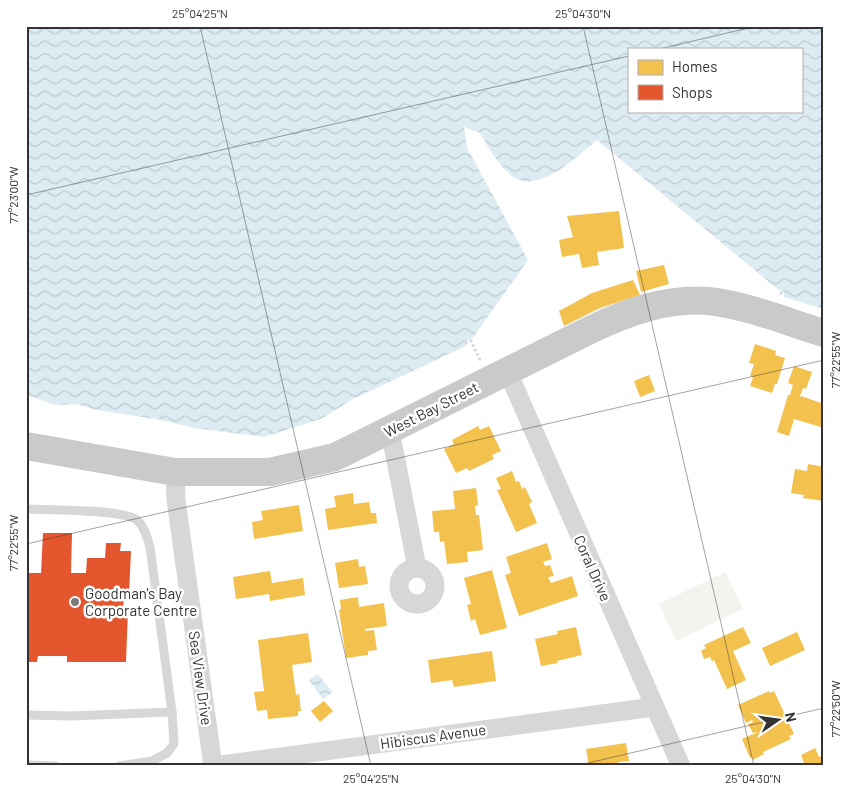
<svg xmlns="http://www.w3.org/2000/svg" width="850" height="792" viewBox="0 0 850 792" font-family="Barlow,sans-serif">
<style>
.green{fill:#f1f5ed}
.water{fill:url(#water-waves);fill-rule:evenodd}
.homes{fill:#f2c14e}
.shops{fill:#e4572e}
.lines{fill:none;stroke-linecap:round;stroke-linejoin:round}
.path{stroke:#d6d6d6;stroke-width:3;stroke-dasharray:2.5 2.5;stroke-linecap:butt}
.service{stroke:#d7d7d7;stroke-width:9}
.minor{stroke:#d7d7d7;stroke-width:19}
.primary{stroke:#cacaca;stroke-width:28}
.ticks{fill:none;stroke:#333;stroke-width:1;stroke-opacity:0.45}
.poi-dot{fill:#7a7a7a;stroke:#fff;stroke-width:2}
.labels{text-anchor:middle;dominant-baseline:central;stroke-width:5;stroke-linejoin:round;paint-order:stroke}
.street-label{font-size:15px;fill:#333;stroke:#fff}
.poi-label{font-size:15px;fill:#333;stroke:#fff;text-anchor:start}
.neatline{fill:none;stroke:#333;stroke-width:2}
.ticks-label{font-size:12px;text-anchor:middle;fill:#333}
</style>
<defs>
<pattern id="water-waves" width="16" height="10" patternUnits="userSpaceOnUse" patternTransform="scale(1.25)"><rect width="16" height="10" fill="#ddebf3"/><path d="M0 5q4-4 8 0t8 0" fill="none" stroke="#becad1"/></pattern>
</defs>
<rect width="100%" height="100%" fill="#fff"/>
<polygon class="green" points="725,572 743,609 676,641 659,604"/>
<g class="water">
<path d="M26 26H824V309L784 297V292L780 291 597 140C579 155 537 196 512 176 498 165 489 148 480 133L464 127 467 148 528 260 472 339 465 341 466 346 353 399 321 419 264 437 194 428 161 420 97 410 76 404 56 405 26 395ZM629 49H801V111H629Z"/>
<polygon points="318,674 332,692 323,699 309,680"/>
</g>
<g class="homes">
<polygon points="619,211 624,248 597,252 599,265 582,268 579,254 562,257 559,240 573,237 567,216"/>
<polygon points="664,265 669,284 641,292 636,271"/>
<polygon points="633,280 640,295 600,308 564,326 559,311 592,293"/>
<polygon points="755,344 776,351 775,355 785,358 777,384 775,384 772,393 750,386 753,377 750,376 754,364 749,363"/>
<polygon points="794,366 812,372 806,389 803,388 799,399 801,396 824,404 824,428 794,419 789,436 777,432 788,395 790,395 793,385 788,383"/>
<polygon points="649,375 655,391 640,397 634,381"/>
<polygon points="478,426 480,430 489,426 501,451 492,455 494,459 469,471 467,468 456,473 444,449 454,444 452,440"/>
<polygon points="808,464 824,467 824,501 803,498 804,495 791,493 795,469 807,471"/>
<polygon points="512,471 516,482 519,481 522,489 525,487 532,502 529,504 537,523 516,532 497,490 501,489 496,478"/>
<polygon points="476,488 478,505 475,506 476,515 479,515 483,550 467,552 468,562 447,564 444,541 440,542 439,532 434,532 432,511 455,509 453,491"/>
<polygon points="353,493 354,504 369,502 371,513 376,513 377,523 328,530 325,509 336,507 334,496"/>
<polygon points="299,505 303,531 254,539 252,522 263,520 261,511"/>
<polygon points="547,543 552,559 543,562 545,566 550,565 554,576 548,577 551,583 572,576 578,596 519,616 505,575 511,573 506,557"/>
<polygon points="358,559 359,567 365,566 368,584 339,588 335,563"/>
<polygon points="492,570 507,628 480,635 475,619 471,621 467,605 471,604 464,578"/>
<polygon points="270,571 272,583 303,578 305,595 270,601 269,594 236,599 233,577"/>
<polygon points="358,597 359,607 384,603 387,626 365,629 365,631 374,630 377,650 368,651 368,655 346,658 339,610 341,609 340,600"/>
<polygon points="576,627 582,655 557,661 558,663 541,666 535,639 558,634 557,631"/>
<polygon points="743,627 751,643 733,651 746,680 727,689 714,660 712,661 710,657 704,659 701,651 706,648 704,645"/>
<polygon points="797,632 805,650 770,666 762,648"/>
<polygon points="308,633 312,662 292,665 296,695 299,694 301,711 298,711 298,716 268,719 267,710 257,711 254,692 264,691 258,640"/>
<polygon points="492,651 496,681 454,687 452,680 431,683 428,660"/>
<polygon points="769,691 770,693 774,691 794,734 789,736 791,739 763,752 764,754 753,760 752,757 750,758 742,739 758,732 753,733 748,724 753,722 752,720 746,723 738,705"/>
<polygon points="324,701 333,711 320,722 311,711"/>
<polygon points="626,743 629,761 618,762 619,766 608,766 607,764 589,766 586,749"/>
<polygon points="815,748 819,757 822,756 824,766 805,766 801,755"/>
</g>
<polygon class="shops" points="43,533 72,533 71,573 86,573 87,558 105,558 106,543 121,543 120,551 131,551 129,595 124,595 123,610 128,610 126,662 67,662 67,656 38,656 37,662 26,662 26,573 41,573"/>
<g class="lines">
<g class="path">
<polyline points="780,293 783,294"/>
<polyline points="465,343 471,341 481,362"/>
</g>
<g class="service">
<path d="M26 509C47 510 123 509 137 520 145 527 147 538 150 547L172 712 174 744 167 753 152 761 119 766"/>
<polyline points="26,715 72,716 172,712"/>
<polyline points="26,765 56,766"/>
</g>
<g class="minor">
<polyline points="507,370 681,766"/>
<polyline points="390,430 417,568"/>
<polyline points="175,472 176,500 213,766"/>
<circle cx="417" cy="586" r="18"/>
<polyline points="213,766 654,707"/>
</g>
<path class="primary" d="M26 446 175 472H270L335 457 590 330C627 312 666 298 708 301 747 305 787 322 824 333"/>
</g>
<path class="ticks" d="M200 26 371 766M583 26 754 766M659 49 757 26M26 195 629 56M26 544 824 360M575 766 824 708"/>
<circle class="poi-dot" cx="75" cy="602" r="5"/>
<g class="labels">
<g class="street-label">
<text transform="translate(431 409) rotate(-27)">West Bay Street</text>
<text transform="translate(593 568) rotate(66)">Coral Drive</text>
<text transform="translate(201 678) rotate(82)">Sea View Drive</text>
<text transform="translate(433 736) rotate(-8)">Hibiscus Avenue</text>
</g>
<g class="poi-label">
<text x="85" y="593">Goodman's Bay<tspan x="85" dy="17">Corporate Centre</tspan></text>
</g>
</g>
<rect width="850" height="792" fill="none" stroke="#ffffff" stroke-width="55"/>
<rect x="628" y="48" width="175" height="65" fill="#ffffff" stroke="#adadad"/>
<rect x="638" y="60" width="25" height="15" fill="#f2c14e" stroke="#adadad"/>
<text x="672" y="72" font-size="15" fill="#333333">Homes</text>
<rect x="638" y="85" width="25" height="15" fill="#e4572e" stroke="#adadad"/>
<text x="672" y="98" font-size="15" fill="#333333">Shops</text>
<g transform="translate(778 720) rotate(77)" stroke="#ffffff" stroke-width="4" paint-order="stroke">
<path d="M0-4L9 19L0 12L-9 19Z" fill="#333333"/>
<text y="-8" font-size="14" font-weight="bold" text-anchor="middle" fill="#333333">N</text>
</g>
<rect x="28" y="28" width="794" height="736" class="neatline"/>
<g class="ticks-label">
<text x="200" y="18">25°04'25"N</text>
<text x="583" y="18">25°04'30"N</text>
<text transform="translate(14 195) rotate(-90)" y="4">77°23'00"W</text>
<text transform="translate(836 360) rotate(-90)" y="4">77°22'55"W</text>
<text transform="translate(14 543) rotate(-90)" y="4">77°22'55"W</text>
<text transform="translate(836 709) rotate(-90)" y="4">77°22'50"W</text>
<text x="371" y="783">25°04'25"N</text>
<text x="753" y="783">25°04'30"N</text>
</g>
</svg>
